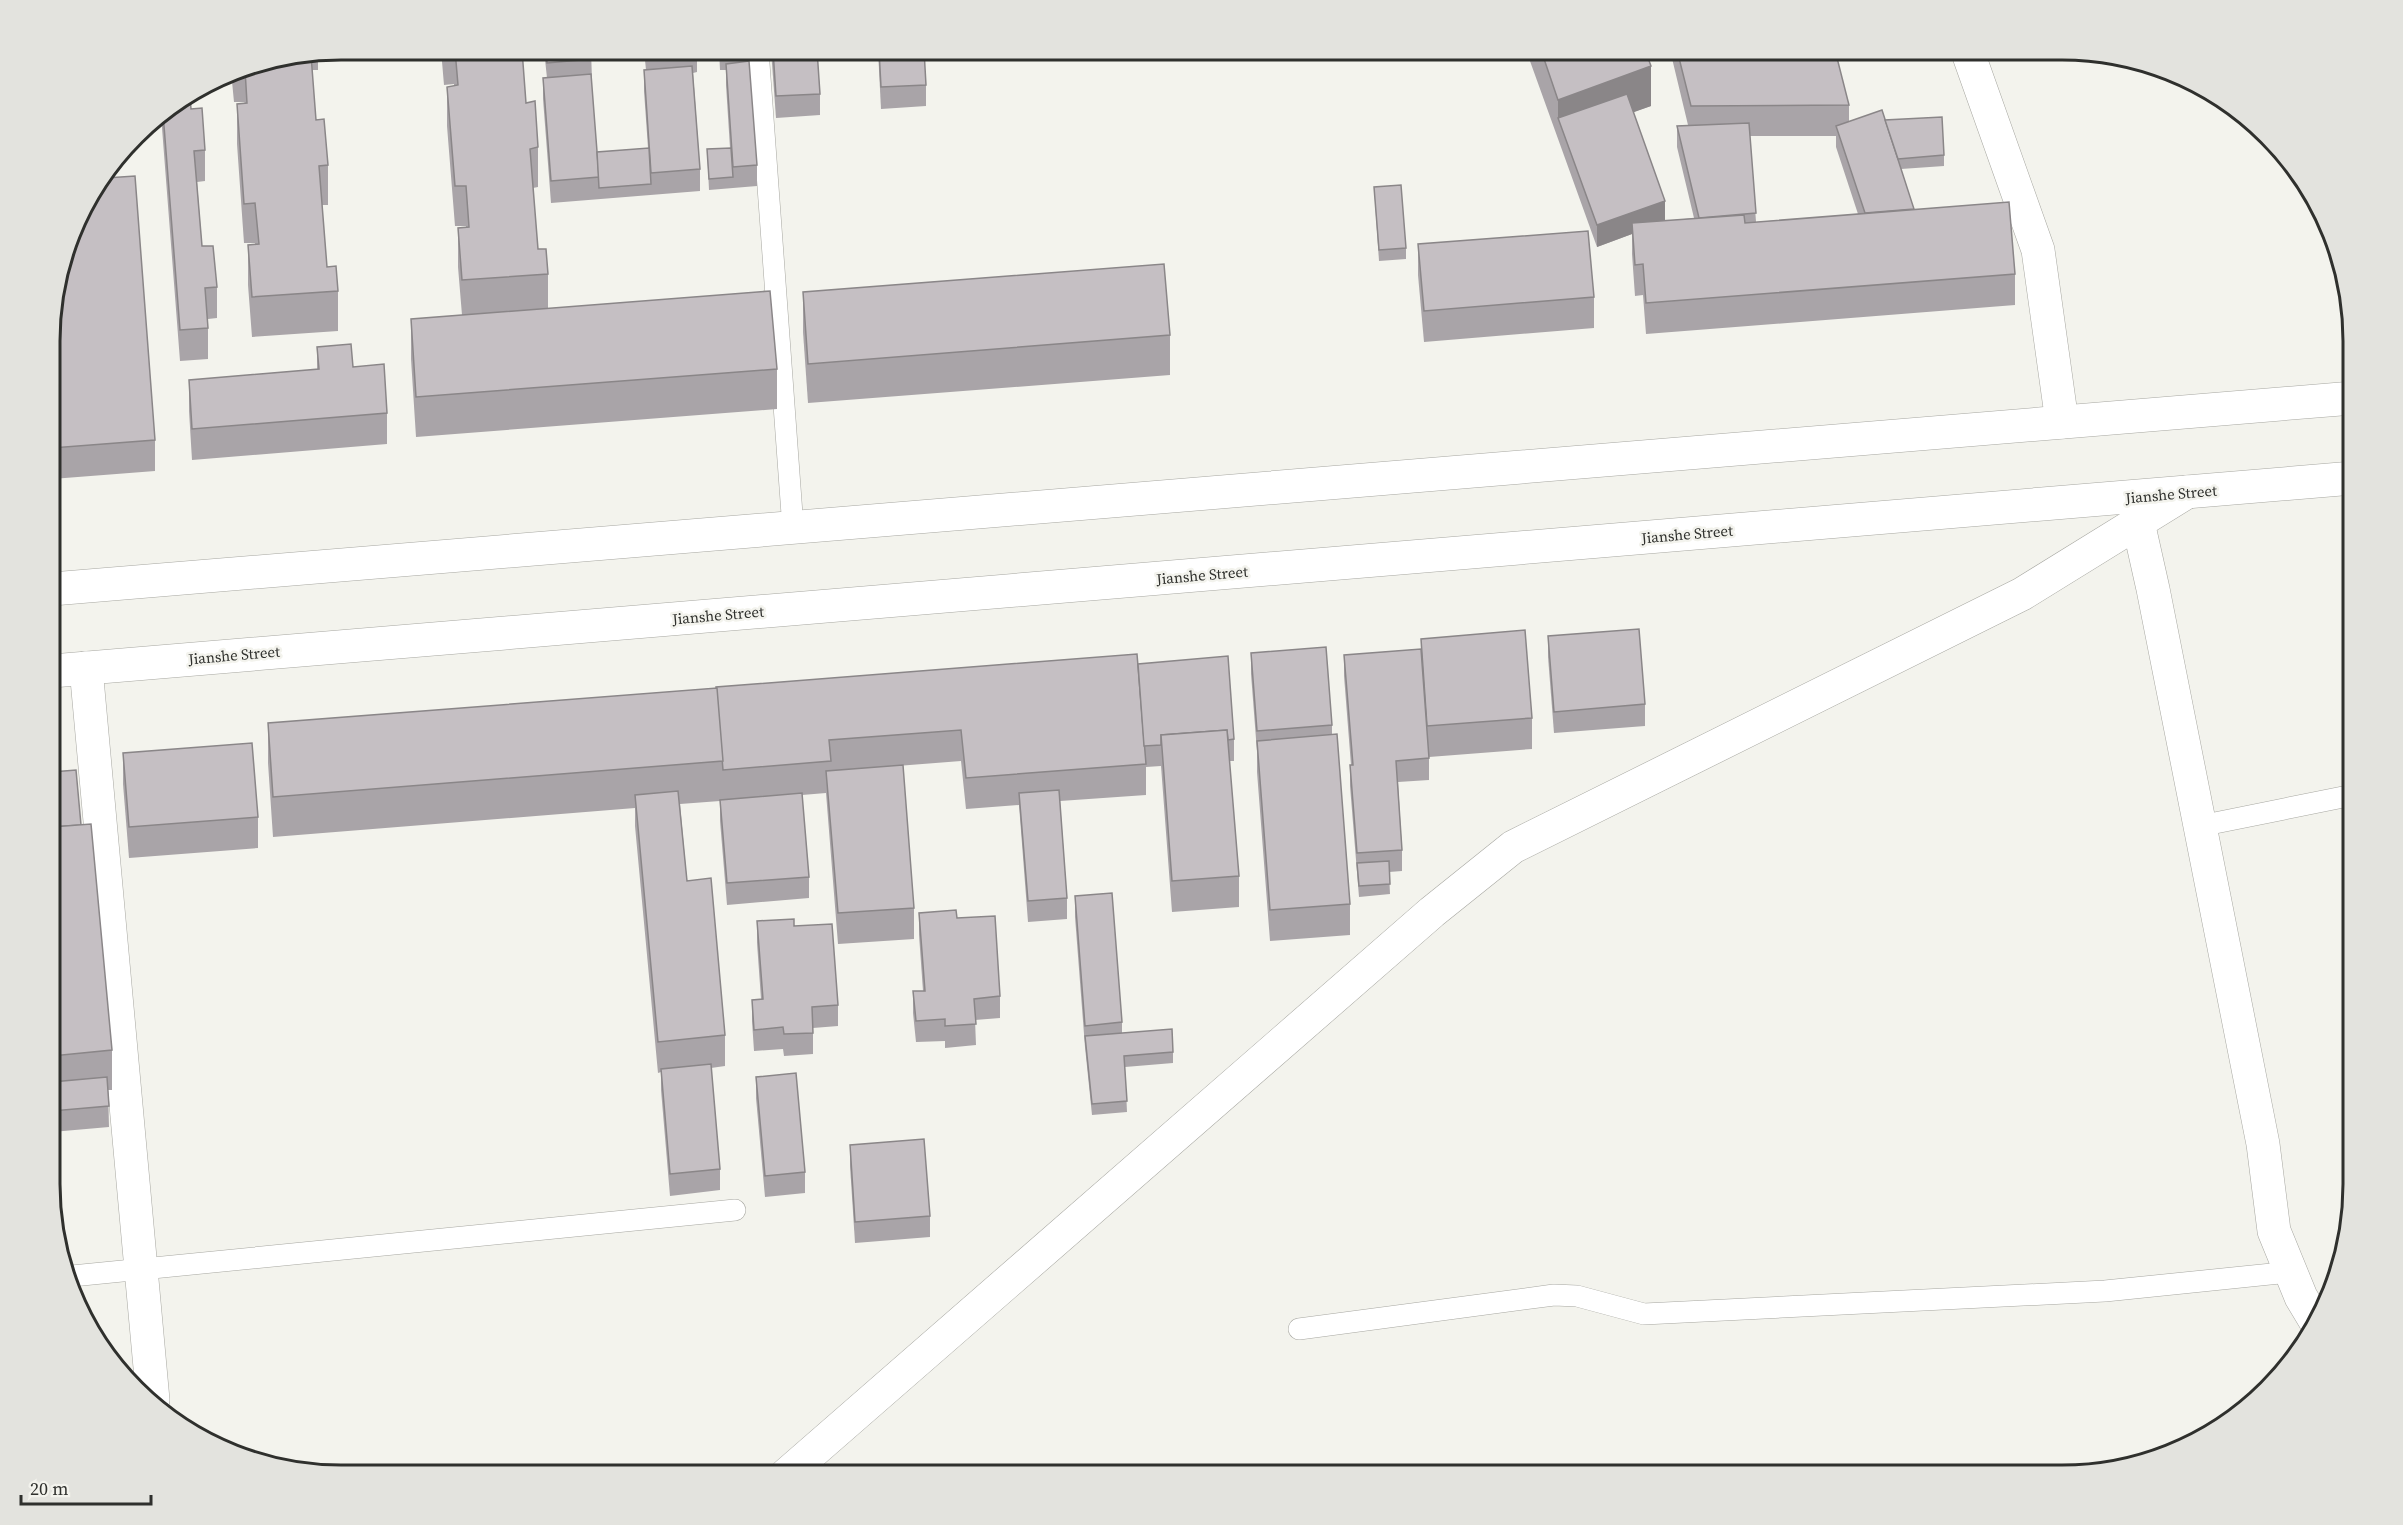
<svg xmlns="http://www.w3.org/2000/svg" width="2403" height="1525" viewBox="0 0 2403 1525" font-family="'Source Serif 4',serif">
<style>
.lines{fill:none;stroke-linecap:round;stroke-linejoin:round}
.lane-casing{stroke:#a7a7a1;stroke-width:22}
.street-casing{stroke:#a7a7a1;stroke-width:34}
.primary-casing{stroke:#a7a7a1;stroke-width:34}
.lane{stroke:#fff;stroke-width:21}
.street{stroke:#fff;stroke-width:33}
.primary{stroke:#fff;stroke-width:33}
.wall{fill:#a9a4a8;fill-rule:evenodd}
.shaded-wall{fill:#8a8688}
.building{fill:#c5bfc3;stroke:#8a8688;stroke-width:1.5}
.labels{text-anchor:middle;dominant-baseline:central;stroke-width:5;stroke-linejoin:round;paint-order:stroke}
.street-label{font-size:15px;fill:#2f302d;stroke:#f3f3ed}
.rim{fill:none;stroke:#2f302d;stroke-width:3}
</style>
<rect width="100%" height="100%" fill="#f3f3ed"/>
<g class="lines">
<defs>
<g id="lane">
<polyline points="758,50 793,528"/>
<polyline points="2200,826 2353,795"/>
<polyline points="72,1276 735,1210"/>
<polyline points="1299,1329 1554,1295 1577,1296 1644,1314 2105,1291 2291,1272"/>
</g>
<g id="street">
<polyline points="1967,50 2038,250 2062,422"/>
<polyline points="2138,522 2153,589 2263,1144 2274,1231 2301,1297 2316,1322"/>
<polyline points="86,668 153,1400"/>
<polyline points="786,1475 1432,912 1513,847 2022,594 2187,492"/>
</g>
<g id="primary">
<polyline points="52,589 2353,398"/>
<polyline points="52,671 2353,478"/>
</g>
</defs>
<use href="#lane" class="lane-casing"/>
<use href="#street" class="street-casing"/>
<use href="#primary" class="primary-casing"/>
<use href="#lane" class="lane"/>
<use href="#street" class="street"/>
<use href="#primary" class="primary"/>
</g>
<g class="wall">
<polygon points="441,50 527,50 527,53 522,53 526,103 538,147 538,187 533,188 538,249 548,274 548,309 777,369 777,409 416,437 411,359 411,319 462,315 458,267 458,228 466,227 466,226 455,226 447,126 447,87 454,86 454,84 444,85"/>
<polygon points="544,50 591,50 592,80 591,80 597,152 648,148 644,91 644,70 646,70 644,50 697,50 697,72 693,73 700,169 700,191 551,203 543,99 543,78 547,78"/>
<polygon points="719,50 745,50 745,62 757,165 757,186 709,190 707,149 730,148 726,85 726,70 720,70"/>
<polygon points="771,50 817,50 820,94 820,115 776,118"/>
<polygon points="878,50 924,50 926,85 926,106 881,109"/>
<path d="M1526 50H1645L1651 106 1633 112 1665 221 1694 218 1677 147V126L1688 125 1670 50H1804L1805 56 1849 105V121L1885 120 1944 155V166L1901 169 1914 209 2015 274V305L1646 334 1643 295 1635 296 1632 254V234L1597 247ZM1750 136H1836V147L1858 214 1756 222Z"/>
<polygon points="318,54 318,70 312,70 316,120 328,165 328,205 322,205 327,267 338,291 338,331 252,337 248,285 248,245 255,244 255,243 244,243 237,144 237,104 245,103 244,102 234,102 231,71"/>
<polygon points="190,96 191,109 205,150 205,181 197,182 202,246 217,287 217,318 208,319 208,359 180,361 161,115"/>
<polygon points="1374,187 1406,248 1406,259 1379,261"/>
<polygon points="1418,244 1594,297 1594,328 1424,342 1418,275"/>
<polygon points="803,292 1170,335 1170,375 808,403 803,332"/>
<polygon points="52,303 155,440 155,471 52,479"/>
<polygon points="317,347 353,367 387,413 387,444 192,460 189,411 189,380 317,370"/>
<polygon points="1548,636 1645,704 1645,726 1554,733 1548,657"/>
<polygon points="1421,639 1532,718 1532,749 1429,757 1429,780 1398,782 1402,850 1402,871 1389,872 1390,894 1359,897 1350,786 1350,765 1351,765 1344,676 1344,655 1421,649"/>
<polygon points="1251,653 1332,725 1332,735 1350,904 1350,935 1270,941 1257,772 1257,752 1251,674"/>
<polygon points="1138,664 1234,739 1234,761 1229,761 1239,876 1239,907 1172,912 1161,766 1146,767 1146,795 1060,801 1067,898 1067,919 1028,922 1019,805 966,809 961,761 897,766 914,908 914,939 838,944 826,793 802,795 809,877 809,898 727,905 720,821 720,801 680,804 687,881 725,1035 725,1066 711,1068 720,1169 720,1190 670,1196 661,1090 661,1072 658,1073 635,826 635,808 273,837 268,763 268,723"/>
<polygon points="123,753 258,817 258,848 129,858 123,784"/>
<polygon points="52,772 81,825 112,1050 112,1090 108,1090 109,1127 52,1132"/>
<polygon points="1075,896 1122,1022 1122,1033 1173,1052 1173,1063 1125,1067 1127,1112 1092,1115 1085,1047 1075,917"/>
<polygon points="919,913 957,918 1000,996 1000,1018 975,1020 976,1045 945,1048 945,1041 916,1042 913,1013 913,991 923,991 919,935"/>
<polygon points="757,921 794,926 838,1005 838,1026 813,1028 813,1054 784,1056 783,1049 754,1051 752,1021 752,1000 761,999 757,943"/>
<polygon points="756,1077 805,1172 805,1193 765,1197 756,1098"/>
<polygon points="850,1145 930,1216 930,1237 855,1243 850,1166"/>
</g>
<g class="shaded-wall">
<polygon points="1651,66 1651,106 1565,137 1558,118 1558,100"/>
<polygon points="1665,201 1665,222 1632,223 1632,234 1597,247 1597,225"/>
</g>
<g class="building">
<polygon points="455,50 522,50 526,103 535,101 538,147 530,149 538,249 546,249 548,274 462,280 458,228 469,227 466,186 455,186 447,87 458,85"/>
<polygon points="546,50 591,50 592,59 547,63"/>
<polygon points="646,50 697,50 697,51 646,55"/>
<polygon points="773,50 817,50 820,94 776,96"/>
<polygon points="879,50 924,50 926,85 881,87"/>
<polygon points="1541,50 1645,50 1651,66 1558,100"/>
<polygon points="1677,50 1804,50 1805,56 1830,50 1835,50 1849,105 1691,106"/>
<polygon points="311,55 316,120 324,119 328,165 319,166 327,267 336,266 338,291 252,297 248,245 259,244 255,203 244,204 237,104 247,103 245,69"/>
<polygon points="749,61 757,165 733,167 726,64"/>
<polygon points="692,66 700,169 651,173 644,70"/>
<polygon points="591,74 599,177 551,181 543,78"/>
<polygon points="1627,94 1665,201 1597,225 1558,118"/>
<polygon points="190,96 191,109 202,108 205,150 194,151 202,246 213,246 217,287 205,288 208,328 180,330 163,113"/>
<polygon points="1882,110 1914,209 1865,213 1836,126"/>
<polygon points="1942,117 1944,155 1898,159 1885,120"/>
<polygon points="1749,123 1756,213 1699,218 1677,126"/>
<polygon points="649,148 651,184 599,188 597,152"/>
<polygon points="731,148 733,177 709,179 707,149"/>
<polygon points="135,176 155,440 52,448 52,303 80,212 106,178"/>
<polygon points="1401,185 1406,248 1379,250 1374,187"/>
<polygon points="2009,202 2015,274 1646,303 1643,264 1635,265 1632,223 1744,215 1745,223"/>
<polygon points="1588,231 1594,297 1424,311 1418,244"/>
<polygon points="1164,264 1170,335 808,364 803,292"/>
<polygon points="770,291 777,369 416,397 411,319"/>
<polygon points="351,344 353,367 384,364 387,413 192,429 189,380 319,369 317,347"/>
<polygon points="1639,629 1645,704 1554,712 1548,636"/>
<polygon points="1525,630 1532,718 1427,726 1421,639"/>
<polygon points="1326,647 1332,725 1257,731 1251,653"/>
<polygon points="1421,649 1429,758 1396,761 1402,850 1357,853 1350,765 1353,765 1344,655"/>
<polygon points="1137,654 1146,764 966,778 961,730 829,740 831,761 723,770 716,687"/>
<polygon points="1228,656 1234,739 1228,740 1227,730 1161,735 1161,745 1144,746 1138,664"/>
<polygon points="717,688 723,761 273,797 268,723"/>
<polygon points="1227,730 1239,876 1172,881 1161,735"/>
<polygon points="1337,734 1350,904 1270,910 1257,741"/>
<polygon points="252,743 258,817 129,827 123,753"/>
<polygon points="903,765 914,908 838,913 826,771"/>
<polygon points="76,770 81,825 52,827 52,772"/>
<polygon points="1059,790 1067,898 1028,901 1019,793"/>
<polygon points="678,791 687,881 711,878 725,1035 658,1042 635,795"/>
<polygon points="802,793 809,877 727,883 720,800"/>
<polygon points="91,824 112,1050 52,1056 52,827"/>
<polygon points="1389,861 1390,884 1359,886 1357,863"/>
<polygon points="1112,893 1122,1022 1085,1026 1075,896"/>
<polygon points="956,910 957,918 995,916 1000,996 974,999 976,1024 945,1026 945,1019 916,1021 913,991 925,991 919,913"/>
<polygon points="794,919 794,926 832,924 838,1005 812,1007 813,1033 784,1034 783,1027 754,1030 752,1000 763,999 757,921"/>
<polygon points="1172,1029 1173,1052 1124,1056 1127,1101 1092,1104 1085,1036"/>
<polygon points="711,1064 720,1169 670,1174 661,1069"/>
<polygon points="796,1073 805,1172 765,1176 756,1077"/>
<polygon points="107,1077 109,1106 52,1111 52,1082"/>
<polygon points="924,1139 930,1216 855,1222 850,1145"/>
</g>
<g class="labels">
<g class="street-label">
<text transform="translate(2171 494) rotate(-5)">Jianshe Street</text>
<text transform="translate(1687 534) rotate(-5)">Jianshe Street</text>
<text transform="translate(1202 575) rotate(-5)">Jianshe Street</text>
<text transform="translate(718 615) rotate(-5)">Jianshe Street</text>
<text transform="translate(234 655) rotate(-5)">Jianshe Street</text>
</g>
</g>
<path d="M0 0H2403V1525H0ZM341 60H2062A281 281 0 0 1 2343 341V1184A281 281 0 0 1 2062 1465H341A281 281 0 0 1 60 1184V341A281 281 0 0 1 341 60Z" fill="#e3e3de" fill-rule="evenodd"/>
<path class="rim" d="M341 60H2062A281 281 0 0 1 2343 341V1184A281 281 0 0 1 2062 1465H341A281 281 0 0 1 60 1184V341A281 281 0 0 1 341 60Z"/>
<path d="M21 1495v9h130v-9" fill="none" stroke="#2f302d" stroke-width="3"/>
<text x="30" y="1495" font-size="18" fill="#2f302d" stroke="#f3f3ed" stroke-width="4.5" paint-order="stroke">20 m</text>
</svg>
